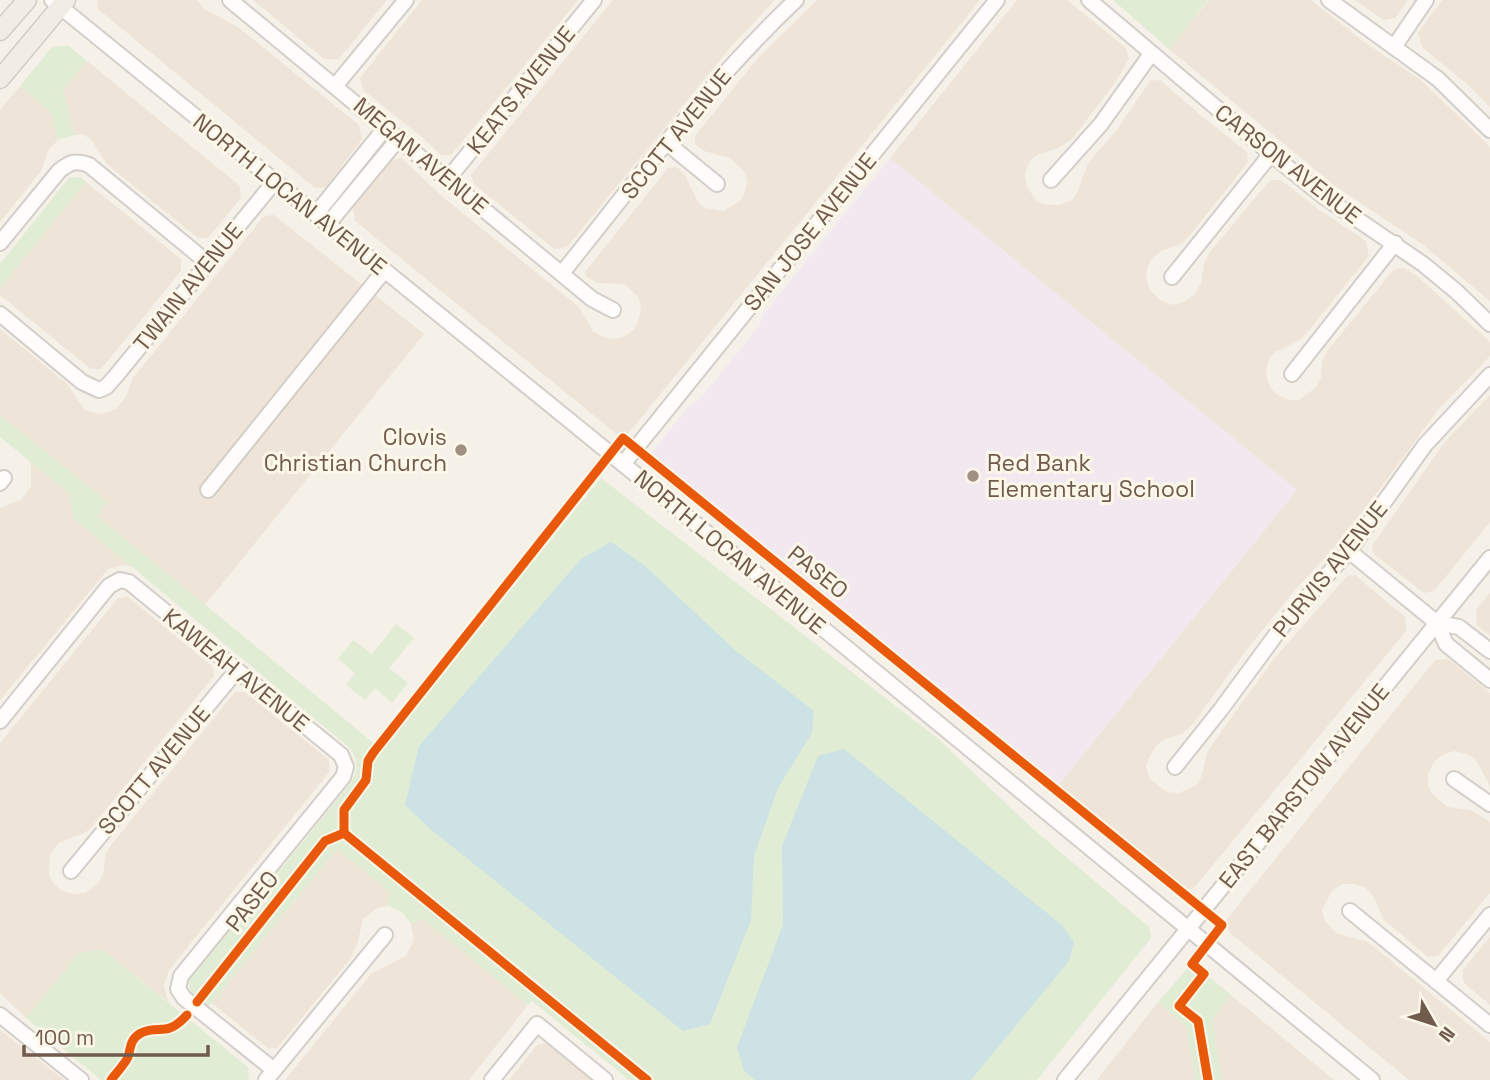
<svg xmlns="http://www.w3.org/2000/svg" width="1490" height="1080" viewBox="0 0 1490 1080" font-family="'Space Grotesk',sans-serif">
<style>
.residential{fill:#eee4d7}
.education{fill:#f2e8f0}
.green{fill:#e1ecd5}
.water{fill:#cce2e4}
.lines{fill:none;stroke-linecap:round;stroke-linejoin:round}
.minor-casing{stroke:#d4cec8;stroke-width:18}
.major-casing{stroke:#d4cdc6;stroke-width:21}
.minor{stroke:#fefdfc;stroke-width:14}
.major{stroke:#f1ede6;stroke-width:18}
.cycleway-casing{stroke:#fdf7ea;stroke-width:13}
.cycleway{stroke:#e8590c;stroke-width:9}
.poi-dot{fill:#9f9083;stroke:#fdf7ea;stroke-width:2.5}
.labels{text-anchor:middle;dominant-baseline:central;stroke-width:6;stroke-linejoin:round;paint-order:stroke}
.street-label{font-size:23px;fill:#715b4c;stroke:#fdf7ea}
.poi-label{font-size:23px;fill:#715b4c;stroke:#fdf7ea;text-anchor:end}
</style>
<rect width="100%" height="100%" fill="#f5f1e9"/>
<g class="residential">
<polygon points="97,0 197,0 204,9 238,27 359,125 362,139 326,187 315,188 98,9"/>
<polygon points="253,0 387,0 339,59 324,59"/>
<polygon points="422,0 578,0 451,155 441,155 422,137 363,90 360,78"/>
<polygon points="613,0 775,0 730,48 567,247 554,249 474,184 471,175"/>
<polygon points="817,0 980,0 628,434 619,436 355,221 353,208 392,160 401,158 444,198 579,307 593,331 601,336 613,339 624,337 634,329 639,319 641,308 639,298 625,284 598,283 587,277 585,272 668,168 677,167 685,175 697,200 704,208 724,211 741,200 745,192 747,181 744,171 730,158 704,151 695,144 695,136 757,59"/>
<polygon points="1017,0 1067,0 1126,48 1129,59 1112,87 1071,140 1058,148 1037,155 1029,162 1025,175 1027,187 1036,200 1046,205 1060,205 1072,200 1078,191 1088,163 1116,131 1150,81 1160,80 1204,118 1247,152 1248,162 1190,235 1181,244 1161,251 1151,259 1147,269 1146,279 1150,290 1160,300 1173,305 1184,302 1194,295 1201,283 1204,263 1210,252 1270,180 1281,180 1318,209 1366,241 1369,256 1306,334 1300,340 1275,352 1269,359 1266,370 1267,379 1271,389 1279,396 1289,400 1299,400 1315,388 1321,378 1322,362 1327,351 1394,269 1404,268 1417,276 1490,342 1490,356 1438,410 1344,537 1294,591 1244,653 1193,724 1182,734 1165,739 1156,746 1149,758 1146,767 1150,779 1167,792 1179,793 1197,785 1202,775 1207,753 1213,743 1273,660 1347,576 1355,575 1405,617 1406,631 1194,888 1178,893 1053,792 1297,490 890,158"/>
<polygon points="1209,0 1311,0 1364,42 1421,80 1490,147 1490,301 1422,244 1335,186 1169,49"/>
<polygon points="1355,0 1408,0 1395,18 1383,20"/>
<polygon points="1442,0 1490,0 1490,107 1468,85 1422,47 1418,33"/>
<polygon points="87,61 240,186 241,198 208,238 198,238 107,164 91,139 82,134 74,135 63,89"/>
<polygon points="20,86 50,111 58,140 49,149 41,171 0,222 0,110"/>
<polygon points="86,182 181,259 181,271 101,369 91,369 0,295 0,288"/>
<polygon points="274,215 424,334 205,605 97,516 107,502 0,415 0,329 67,384 85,410 97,414 107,413 117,408 126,397 133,378 264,216"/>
<polygon points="1490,395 1490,522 1434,591 1424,593 1374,554 1372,546 1444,443"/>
<polygon points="26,459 71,495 73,518 134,567 123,565 108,569 0,700 0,508 21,500 31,487 31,465"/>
<polygon points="1490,593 1490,636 1477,625 1476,610"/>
<polygon points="128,597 212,666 214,676 90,829 84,833 59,843 50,854 49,874 53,883 62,891 74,894 84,893 99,883 103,874 106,854 111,845 235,692 245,692 329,760 330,771 169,970 164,985 167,999 171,1004 103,950 79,953 26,1018 0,993 0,743 118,598"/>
<polygon points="1448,659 1490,693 1490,786 1476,760 1467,754 1454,751 1442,755 1434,762 1428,773 1428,785 1432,794 1447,807 1471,810 1490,822 1490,893 1438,956 1428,957 1384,920 1372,894 1364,887 1353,884 1342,884 1332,891 1322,910 1324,920 1336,933 1368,942 1490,1042 1490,1080 1409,1080 1229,932 1227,919 1435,660"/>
<polygon points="337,849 390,892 388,906 377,908 363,919 357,945 350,959 277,1048 269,1049 212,1003"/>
<polygon points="423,919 528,1005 469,1080 285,1080 371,974 406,956 414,940 411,924"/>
<polygon points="1490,937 1490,1005 1464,983 1462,971"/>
<polygon points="1231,995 1334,1080 1222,1080 1212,1019"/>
<polygon points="1158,1002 1186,1026 1195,1080 1097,1080"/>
<polygon points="0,1030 64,1080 0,1080"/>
<polygon points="547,1043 591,1080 509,1080 537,1045"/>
</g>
<polygon class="education" points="890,158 1297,490 1053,792 905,671 897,659 823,599 810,594 649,463 649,456 688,407 699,400 759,326 764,313"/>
<g class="green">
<polygon points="1113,0 1208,0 1169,49"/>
<polygon points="69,46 87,61 63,89 74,135 58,140 50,111 20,86 52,47"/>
<polygon points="80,177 86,182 0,288 0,264 69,178"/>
<path d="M0 415 108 502 97 516 381 749 601 478 937 738 1032 828 1149 927 1151 938 1037 1080H629L532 1001 528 1005 423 919 411 924 402 912 388 906 390 892 337 849 212 1003 208 1006C195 1003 187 993 190 979L350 784C358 770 359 763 351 749L73 518 71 495 0 437Z"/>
<polygon points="396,624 414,638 389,668 408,683 392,703 375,688 365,700 346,685 355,673 338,659 353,640 372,654"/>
<polygon points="103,950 248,1067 249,1080 101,1080 26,1018 79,953"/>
<polygon points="1196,966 1231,995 1212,1020 1222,1080 1195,1080 1186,1026 1158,1002 1187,969"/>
</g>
<g class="water">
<polygon points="611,542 644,565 735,650 814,711 812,733 778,788 754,856 751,920 710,1024 683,1031 429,828 405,805 419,746 581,559"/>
<polygon points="844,749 1063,926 1074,942 1069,961 971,1080 755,1080 744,1071 737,1047 783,925 782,846 818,756"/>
</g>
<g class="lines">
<defs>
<g id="minor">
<polyline points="52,0 623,464 1372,1080"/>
<polyline points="230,0 592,299 613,310"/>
<polyline points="1089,0 1271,154 1323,196 1423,264 1457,292 1490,324"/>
<polyline points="1329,0 1438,79 1490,130"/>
<polyline points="1394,47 1426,0"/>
<polyline points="336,85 406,0"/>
<polyline points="667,143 717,184"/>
<polyline points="447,180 594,0"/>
<polyline points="1051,180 1101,124 1151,54"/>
<polyline points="316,214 386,127"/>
<polyline points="328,224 399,138"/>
<path d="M0 243 59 171C70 162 75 160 89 165L208 263"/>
<path d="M562 273C637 180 709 82 796 0"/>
<polyline points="1172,277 1271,154"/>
<polyline points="0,314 82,382 99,390 106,387 115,377 275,181"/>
<polyline points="1292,374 1395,243"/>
<polyline points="623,464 997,0"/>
<polyline points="0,483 4,478"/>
<polyline points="208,490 384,271"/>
<polyline points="1349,551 1437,623 1459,627 1490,651"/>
<polyline points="1437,623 1446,644 1490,680"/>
<polyline points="0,721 109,586 120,580 129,582 341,755 346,767 343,777 181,976 178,989 184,998 274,1070"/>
<polyline points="1175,767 1222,708 1289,617 1349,551 1425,445 1490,375"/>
<polyline points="1454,779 1490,804"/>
<polyline points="71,871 237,670"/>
<polyline points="1350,911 1490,1025"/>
<polyline points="1436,981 1490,915"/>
<polyline points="0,1015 81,1080"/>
<polyline points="266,1080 385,935"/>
<polyline points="492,1080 537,1024 605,1080"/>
<polyline points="1065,1080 1490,558"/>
</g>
<g id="major">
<polyline points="0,31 27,0"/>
<polyline points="0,79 66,0"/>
</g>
</defs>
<use href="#minor" class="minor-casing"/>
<use href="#major" class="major-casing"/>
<use href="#minor" class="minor"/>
<use href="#major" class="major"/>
<defs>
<g id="cycleway">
<polyline points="344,833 344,810 366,780 368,761 373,753 623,438 1222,925 1192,964 1204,974 1179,1006 1198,1021 1208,1080"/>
<polyline points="197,1002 325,841 344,833 647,1080"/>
<path d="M111 1080C116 1073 125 1064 128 1057 131 1047 130 1039 141 1033 160 1024 166 1038 187 1015"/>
</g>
</defs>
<use href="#cycleway" class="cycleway-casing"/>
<use href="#cycleway" class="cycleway"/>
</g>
<g class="poi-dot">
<circle cx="461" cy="450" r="7"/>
<circle cx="973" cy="476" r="7"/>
</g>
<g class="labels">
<g class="street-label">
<text transform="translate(521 90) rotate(-51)">KEATS AVENUE</text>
<text transform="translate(676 134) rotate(-51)">SCOTT AVENUE</text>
<text transform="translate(421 156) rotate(40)">MEGAN AVENUE</text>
<text transform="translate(1288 164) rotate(38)">CARSON AVENUE</text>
<text transform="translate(290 194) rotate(39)">NORTH LOCAN AVENUE</text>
<text transform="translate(810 232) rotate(-51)">SAN JOSE AVENUE</text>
<text transform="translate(188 287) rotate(-51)">TWAIN AVENUE</text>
<text transform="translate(730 552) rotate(40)">NORTH LOCAN AVENUE</text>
<text transform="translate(1330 569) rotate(-51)">PURVIS AVENUE</text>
<text transform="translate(818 572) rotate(39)">PASEO</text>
<text transform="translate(236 670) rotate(39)">KAWEAH AVENUE</text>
<text transform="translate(154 770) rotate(-50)">SCOTT AVENUE</text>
<text transform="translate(1304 786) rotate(-51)">EAST BARSTOW AVENUE</text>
<text transform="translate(252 901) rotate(-52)">PASEO</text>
</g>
<g class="poi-label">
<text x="447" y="437">Clovis<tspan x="447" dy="26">Christian Church</tspan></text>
<text x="987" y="463" text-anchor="start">Red Bank<tspan x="987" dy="26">Elementary School</tspan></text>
</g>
</g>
<g transform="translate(1434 1024) rotate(129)" stroke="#fdf7ea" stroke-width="5" paint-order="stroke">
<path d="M0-5L12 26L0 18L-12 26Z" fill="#715b4c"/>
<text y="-10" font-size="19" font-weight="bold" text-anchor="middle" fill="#715b4c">N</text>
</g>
<path d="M24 1045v10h184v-10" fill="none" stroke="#715b4c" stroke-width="3.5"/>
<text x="35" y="1045" font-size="21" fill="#715b4c" stroke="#fdf7ea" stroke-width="5" paint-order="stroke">100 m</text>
</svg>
